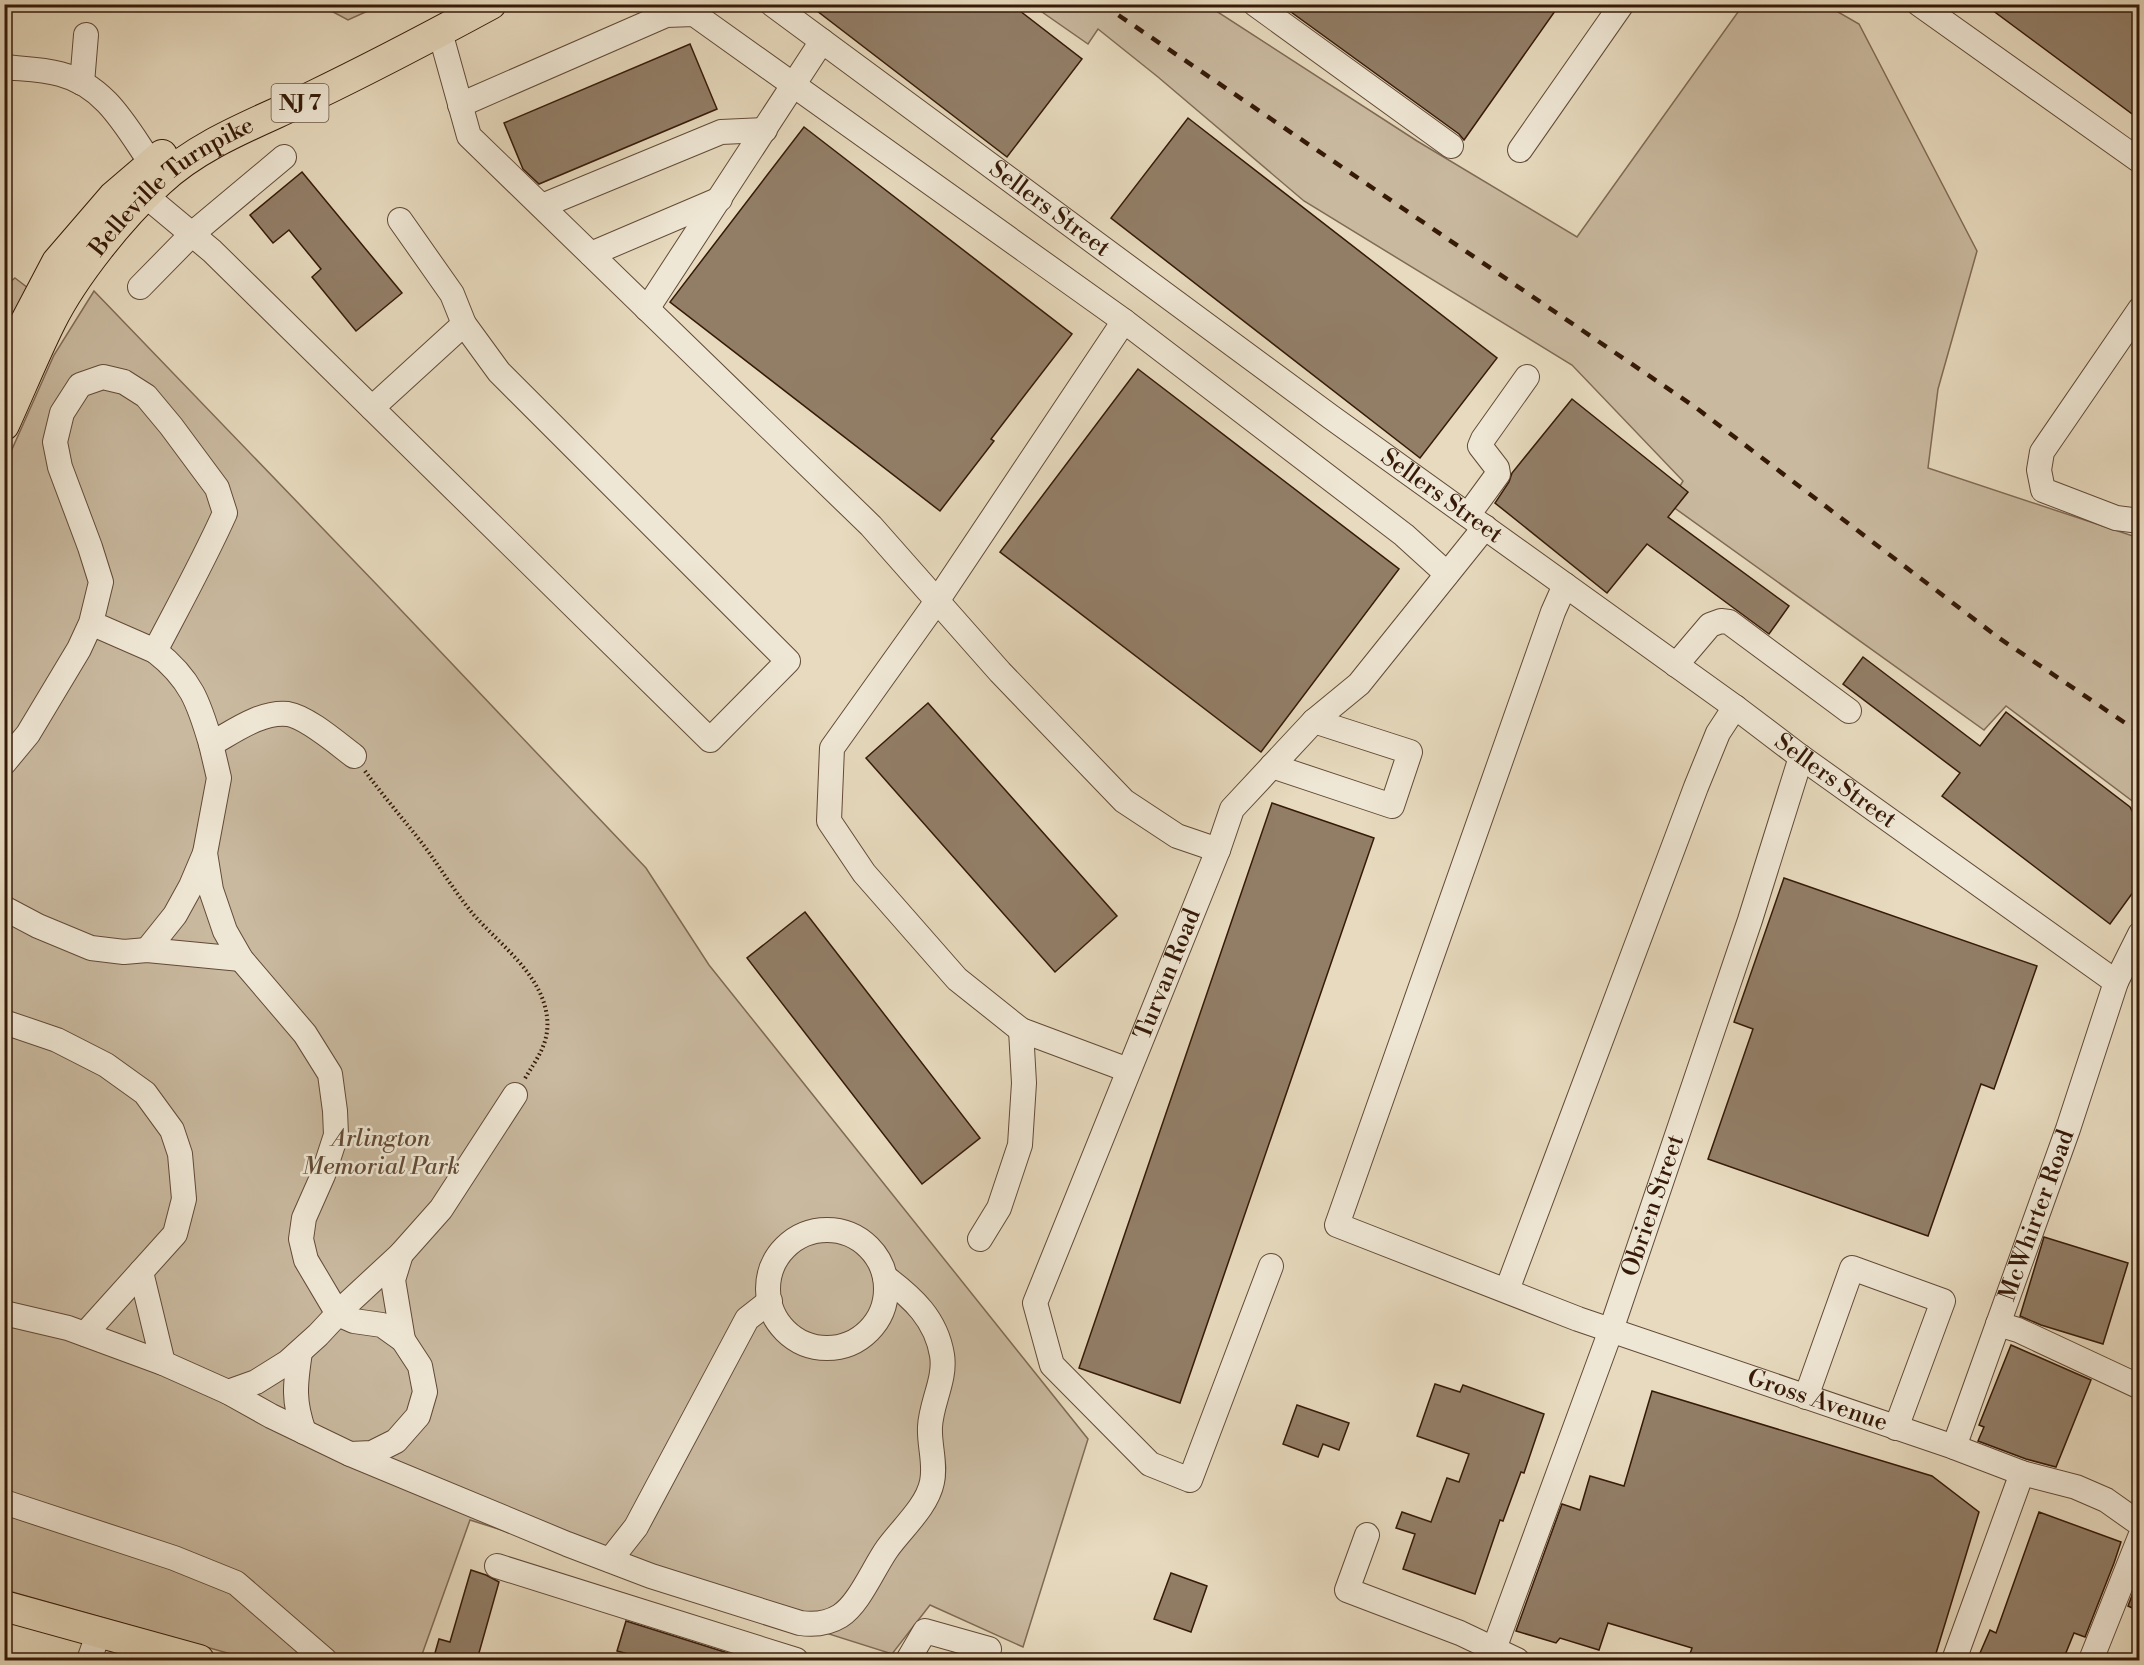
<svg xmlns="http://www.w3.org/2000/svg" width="2144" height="1665" viewBox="0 0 2144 1665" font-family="'Libre Bodoni',serif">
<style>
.green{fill:#c9b99f;stroke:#806a54;stroke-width:1.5}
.building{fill:#927e67;stroke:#361a08;stroke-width:1.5}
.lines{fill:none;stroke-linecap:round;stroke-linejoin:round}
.minor-casing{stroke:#624a36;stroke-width:26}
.major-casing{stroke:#361a08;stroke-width:32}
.path{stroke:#361a08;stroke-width:4;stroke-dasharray:1.5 3;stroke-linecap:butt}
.minor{stroke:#efe7d5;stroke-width:24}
.major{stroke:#e7dabe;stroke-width:30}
.rail{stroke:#361a08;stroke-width:4.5;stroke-dasharray:10 10;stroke-linecap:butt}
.labels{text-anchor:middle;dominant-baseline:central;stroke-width:5;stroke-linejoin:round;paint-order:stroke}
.shield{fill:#efe7d5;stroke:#6e5846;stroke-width:1.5}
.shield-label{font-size:22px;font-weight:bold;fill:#361a08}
.street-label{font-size:24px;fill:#361a08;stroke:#efe7d5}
.park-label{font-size:24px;font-style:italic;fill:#624a35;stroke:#efe7d5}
</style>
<rect width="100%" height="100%" fill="#e7dabe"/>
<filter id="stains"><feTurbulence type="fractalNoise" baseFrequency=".00333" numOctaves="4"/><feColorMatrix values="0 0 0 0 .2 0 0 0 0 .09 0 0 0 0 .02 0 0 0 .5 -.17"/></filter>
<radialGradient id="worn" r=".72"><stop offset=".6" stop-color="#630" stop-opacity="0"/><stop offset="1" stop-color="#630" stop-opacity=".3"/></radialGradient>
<g class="green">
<polygon points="320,5 381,5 348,20"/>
<polygon points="1032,5 1207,5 1417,141 1577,237 1743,5 1826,5 1859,24 1977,251 1938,389 1928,468 2139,538 2139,806 2006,706 1984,730 1669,504 1683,481 1572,365 1304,201 1158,77 1098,29 1088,44"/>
<polygon points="15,278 28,288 5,343 5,286"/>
<polygon points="94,291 380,588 646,868 709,965 1088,1439 1023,1647 930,1605 892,1654 470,1520 420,1660 252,1660 5,1590 5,465 54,355"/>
</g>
<g class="building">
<polygon points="808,4 1011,4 1082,59 1007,157"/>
<polygon points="1280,4 1560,4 1464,140 1459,134"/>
<polygon points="1984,4 2139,4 2139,119"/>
<polygon points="690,44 717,109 539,184 523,169 504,123"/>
<polygon points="1188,118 1497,358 1420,458 1111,218"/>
<polygon points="804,127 1072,334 991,439 994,441 940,511 670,302"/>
<polygon points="302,172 402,293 356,331 312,277 321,269 289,230 273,243 250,215"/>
<polygon points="1138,369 1399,569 1261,752 1000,552"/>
<polygon points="1572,399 1688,492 1668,517 1789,606 1769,634 1647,544 1607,593 1495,503 1509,482 1512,473"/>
<polygon points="1863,657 1980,746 2006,712 2130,807 2139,825 2139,884 2110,924 1942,796 1960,773 1843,684"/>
<polygon points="928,703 1117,916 1055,972 866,758"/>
<polygon points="1272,803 1374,838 1180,1403 1079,1368"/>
<polygon points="1784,878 2037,966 1994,1089 1981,1084 1928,1236 1708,1159 1753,1029 1734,1022"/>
<polygon points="805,912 980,1138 922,1184 747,958"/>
<polygon points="2044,1237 2128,1263 2103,1344 2041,1325 2020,1316"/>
<polygon points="2011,1345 2091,1380 2056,1467 2026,1459 1978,1441 1984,1427 1979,1425"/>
<polygon points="1435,1384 1460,1392 1463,1385 1544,1414 1524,1473 1521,1472 1503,1521 1500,1520 1475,1594 1403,1569 1415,1534 1396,1528 1402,1512 1431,1522 1447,1478 1459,1482 1469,1454 1417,1436"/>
<polygon points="1652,1391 1932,1476 1979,1512 1934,1660 1688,1660 1692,1648 1608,1623 1599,1650 1560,1638 1556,1643 1516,1631 1562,1504 1580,1510 1590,1476 1624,1486"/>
<polygon points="1297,1405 1349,1423 1339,1450 1323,1444 1318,1457 1283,1444"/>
<polygon points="2039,1512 2121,1542 2114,1563 2085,1637 2074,1633 2063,1660 1977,1660 1990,1630 1996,1633"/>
<polygon points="471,1570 486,1575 499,1582 477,1660 433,1660 439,1639 450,1642"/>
<polygon points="1171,1573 1207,1586 1191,1632 1154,1619"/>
<polygon points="2139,1577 2139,1611 2128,1606"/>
<polygon points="626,1621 750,1660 650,1660 617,1651"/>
</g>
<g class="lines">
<defs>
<g id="minor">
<path id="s1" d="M772 4 1331 417 1739 710 1801 757 2116 982"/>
<polyline points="1255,4 1451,146"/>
<polyline points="1919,4 2140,161"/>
<polyline points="440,32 469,136 871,526 1000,672 1124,801 1177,836 1218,850"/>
<path d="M4 67C23 69 42 69 60 74 106 86 126 127 151 163"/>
<polyline points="82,83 86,35"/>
<polyline points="460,105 666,15 694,14 1124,321 1404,535 1447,574"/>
<polyline points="1520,150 1622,4"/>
<polyline points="146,196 212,251 710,740 788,661 499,372 464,324 452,294 400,220"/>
<polyline points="542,206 721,132 765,130"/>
<polyline points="591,254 720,199"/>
<polyline points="140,287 192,234 284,157"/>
<polyline points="647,309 822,41"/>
<polyline points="2140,309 2042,452 2039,470 2043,490 2116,518 2140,521"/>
<polyline points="1124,321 937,601 832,748 829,821 864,873 957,979 1021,1030 1128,1070"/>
<polyline points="372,408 464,324"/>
<polyline points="1468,515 1498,474 1497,468 1480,446 1483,439 1527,377"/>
<path id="s2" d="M1565 585 1553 612 1337 1225 1578 1319 1954 1447 2022 1473 2076 1487 2106 1500 2140 1524"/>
<path d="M155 651C191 679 199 703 211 744 233 732 261 711 288 714 307 717 338 744 354 756"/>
<polyline points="1676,665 1710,625 1721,621 1729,622 1849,711"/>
<polyline points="211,744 219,778 205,853 211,890 225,931 241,959 305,1034 330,1074 335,1111 336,1135 323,1175 304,1218 301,1239 306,1260 338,1314 354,1321 382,1325 403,1340 420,1366 425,1392 418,1416 396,1441 372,1453 350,1454"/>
<path d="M4 763 28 734 79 649 91 623 101 582 90 547 60 467 55 442 62 413 80 385 103 377 124 382 146 396 171 426 217 488 225 513C204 560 179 605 155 651L91 623"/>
<polyline points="1272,766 1392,806 1410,752 1314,721"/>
<polyline points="4,908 38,926 91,948 124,952 147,950 241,959"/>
<polyline points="147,950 175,915 191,886 205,853"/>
<polyline points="4,1022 57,1040 106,1065 145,1093 172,1130 180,1154 184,1199 175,1234 85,1334"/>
<circle cx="827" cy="1289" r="59"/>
<polyline points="980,1239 999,1208 1020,1145 1024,1083 1021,1030"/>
<polyline points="401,1254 393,1280 403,1340"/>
<path id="s3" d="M1271 1266 1190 1480 1150 1464 1052 1365 1035 1303 1218 850 1232 809 1314 721 1359 684 1485 527"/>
<polyline points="141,1272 163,1363"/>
<polyline points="1507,1290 1696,787 1718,733 1735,707"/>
<polyline points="4,1313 68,1328 163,1363 228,1392 256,1382 288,1362 318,1335 346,1305 401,1254 441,1209 515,1095"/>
<polyline points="1998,1324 2018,1330 2140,1387"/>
<path d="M300 1352C295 1385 293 1401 304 1432"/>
<path d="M228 1392 271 1416 350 1454 567 1544 651 1576 800 1623C814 1625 827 1624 840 1616 859 1604 873 1569 887 1549 901 1529 927 1507 932 1482 936 1464 929 1445 930 1427 931 1403 946 1379 942 1355 936 1319 913 1298 885 1277"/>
<polyline points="1806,1397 1852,1268 1943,1301 1896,1428"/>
<path id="s4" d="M1954 1447 2068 1129 2116 982 2140 934"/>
<polyline points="4,1502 174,1558 236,1583 325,1660"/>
<polyline points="1367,1535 1347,1590 1460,1633 1517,1660"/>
<polyline points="610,1560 636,1527 747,1319 770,1301"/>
<polyline points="497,1566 796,1660"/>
<path id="s5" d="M1494 1649 1611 1330 1750 920 1801 757"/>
<polyline points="89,1660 99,1632"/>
<polyline points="908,1660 925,1631 989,1649"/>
<polyline points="1954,1660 2022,1473"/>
<polyline points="2091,1660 2140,1537"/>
</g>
<g id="major">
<polyline points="4,369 26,321 57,262 113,197 162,155"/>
<path id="s6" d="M4 425C20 390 34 355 51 321 74 275 121 217 159 182 201 142 262 121 313 96 373 67 432 36 491 4"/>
<polyline points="4,1606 199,1660"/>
</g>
</defs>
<use href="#minor" class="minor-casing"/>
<use href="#major" class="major-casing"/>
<path class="path" d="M365 771C384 797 405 821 425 847 441 869 455 892 473 914 499 944 542 974 547 1017 550 1043 537 1058 524 1080"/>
<use href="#minor" class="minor"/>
<use href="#major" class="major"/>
<polyline class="rail" points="1102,4 1695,407 1999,638 2140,733"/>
</g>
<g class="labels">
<rect class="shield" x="271.5" y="84" width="57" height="38" rx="4.5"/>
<g class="shield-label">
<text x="300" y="103">NJ 7</text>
</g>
<g class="street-label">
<text stroke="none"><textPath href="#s6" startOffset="298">Belleville Turnpike</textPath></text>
<text stroke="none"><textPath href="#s1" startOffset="345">Sellers Street</textPath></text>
<text stroke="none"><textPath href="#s1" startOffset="831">Sellers Street</textPath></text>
<text stroke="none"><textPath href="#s1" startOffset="1317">Sellers Street</textPath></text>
<text stroke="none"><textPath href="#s3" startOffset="830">Turvan Road</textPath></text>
<text stroke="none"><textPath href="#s5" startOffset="471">Obrien Street</textPath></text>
<text stroke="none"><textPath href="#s4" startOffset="246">McWhirter Road</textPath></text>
<text stroke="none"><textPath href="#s2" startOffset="1191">Gross Avenue</textPath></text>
</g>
<g class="park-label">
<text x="381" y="1139">Arlington<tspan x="381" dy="28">Memorial Park</tspan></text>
</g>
</g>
<rect width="2144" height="1665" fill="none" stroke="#e7dabe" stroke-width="24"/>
<rect x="6" y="6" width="2132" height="1653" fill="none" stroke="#361a08" stroke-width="3"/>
<rect x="12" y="12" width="2120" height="1641" fill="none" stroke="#361a08" stroke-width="1.5"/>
<rect width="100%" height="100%" filter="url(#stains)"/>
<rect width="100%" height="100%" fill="url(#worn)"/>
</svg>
